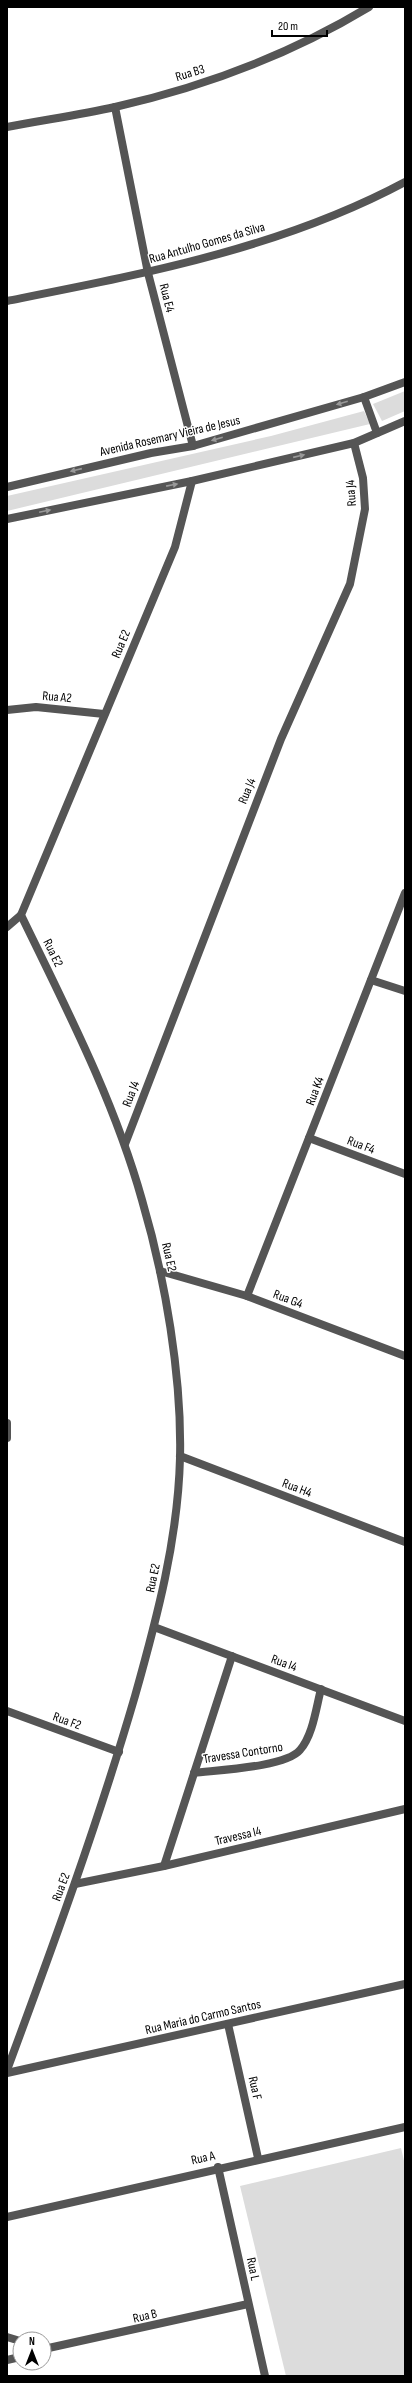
<svg xmlns="http://www.w3.org/2000/svg" width="412" height="2383" viewBox="0 0 412 2383" font-family="'Sofia Sans Condensed',sans-serif">
<style>
.green{fill:#dcdcdc}
.lines{fill:none;stroke-linecap:round;stroke-linejoin:round}
.service{stroke:#555;stroke-width:8}
.minor{stroke:#555;stroke-width:8}
.tertiary{stroke:#555;stroke-width:8}
.oneway{fill:#999}
.labels{text-anchor:middle;dominant-baseline:central;stroke-width:3;stroke-linejoin:round;paint-order:stroke}
.street-label{font-size:13px;fill:#000;stroke:#fff}
</style>
<rect width="100%" height="100%" fill="#fff"/>
<g class="green">
<polygon points="405,391 405,411 382,421 373,404"/>
<polygon points="364,411 370,424 7,511 7,496 271,436"/>
<polygon points="401,2148 405,2165 405,2376 286,2376 240,2186"/>
</g>
<g class="lines">
<g class="service">
<path d="M194 1773C218 1770 286 1767 300 1750 313 1735 316 1708 321 1689"/>
<polyline points="164,1866 232,1656"/>
</g>
<g class="minor">
<polyline points="115,107 148,273 193,446"/>
<path d="M7 127C43 120 79 115 115 107 203 87 291 54 369 7"/>
<path d="M7 301C143 274 282 248 405 182"/>
<polyline points="7,710 36,707 104,714"/>
<polyline points="7,927 21,915"/>
<polyline points="371,980 405,991"/>
<polyline points="309,1138 405,1174"/>
<polyline points="125,1144 281,739 350,584 365,509 363,478 354,443"/>
<polyline points="160,1271 247,1296 405,1356"/>
<polyline points="247,1296 405,893"/>
<polyline points="7,1423 7,1438"/>
<polyline points="180,1456 405,1542"/>
<polyline points="154,1627 405,1721"/>
<polyline points="7,1711 119,1752"/>
<polyline points="75,1884 164,1866 405,1809"/>
<polyline points="228,2024 258,2158"/>
<path d="M7 2070C53 1946 98 1823 135 1696 157 1618 178 1539 180 1458 182 1376 165 1278 142 1200 114 1100 66 1008 21 915L175 547 192 481"/>
<polyline points="7,2073 405,1984"/>
<polyline points="218,2167 265,2376"/>
<polyline points="7,2217 405,2127"/>
<polyline points="7,2337 20,2341"/>
<polyline points="44,2349 248,2304"/>
<polyline points="7,2360 20,2357"/>
</g>
<g class="tertiary">
<polyline points="364,397 377,433"/>
<polyline points="7,487 151,453 193,446 364,397 405,382"/>
<polyline points="7,519 192,481 354,443 405,421"/>
</g>
</g>
<defs><path id="oneway-solid" d="M-6-.8H1V-3.2L6.5 0L1 3.2V.8H-6Z"/></defs>
<g class="oneway">
<use href="#oneway-solid" transform="translate(342 403) rotate(164)"/>
<use href="#oneway-solid" transform="translate(217 439) rotate(164)"/>
<use href="#oneway-solid" transform="translate(299 456) rotate(-13)"/>
<use href="#oneway-solid" transform="translate(76 470) rotate(167)"/>
<use href="#oneway-solid" transform="translate(172 485) rotate(-11)"/>
<use href="#oneway-solid" transform="translate(45 511) rotate(-12)"/>
</g>
<g class="labels">
<g class="street-label">
<text transform="translate(190 73) rotate(-17)">Rua B3</text>
<text transform="translate(207 243) rotate(-16)">Rua Antulho Gomes da Silva</text>
<text transform="translate(167 298) rotate(76)">Rua E4</text>
<text transform="translate(170 436) rotate(-13)">Avenida Rosemary Vieira de Jesus</text>
<text transform="translate(351 493) rotate(-94)">Rua J4</text>
<text transform="translate(121 644) rotate(-67)">Rua E2</text>
<text transform="translate(57 697) rotate(5)">Rua A2</text>
<text transform="translate(247 791) rotate(-68)">Rua J4</text>
<text transform="translate(53 953) rotate(64)">Rua E2</text>
<text transform="translate(315 1091) rotate(-69)">Rua K4</text>
<text transform="translate(131 1094) rotate(-69)">Rua J4</text>
<text transform="translate(361 1145) rotate(21)">Rua F4</text>
<text transform="translate(169 1257) rotate(77)">Rua E2</text>
<text transform="translate(288 1299) rotate(21)">Rua G4</text>
<text transform="translate(297 1488) rotate(21)">Rua H4</text>
<text transform="translate(153 1578) rotate(-78)">Rua E2</text>
<text transform="translate(284 1663) rotate(20)">Rua I4</text>
<text transform="translate(67 1721) rotate(20)">Rua F2</text>
<text transform="translate(243 1753) rotate(-9)">Travessa Contorno</text>
<text transform="translate(238 1836) rotate(-13)">Travessa I4</text>
<text transform="translate(61 1887) rotate(-70)">Rua E2</text>
<text transform="translate(203 2017) rotate(-13)">Rua Maria do Carmo Santos</text>
<text transform="translate(255 2088) rotate(77)">Rua F</text>
<text transform="translate(203 2158) rotate(-13)">Rua A</text>
<text transform="translate(253 2269) rotate(78)">Rua L</text>
<text transform="translate(145 2316) rotate(-13)">Rua B</text>
</g>
</g>
<rect width="412" height="2383" fill="none" stroke="#000000" stroke-width="16"/>
<g transform="translate(32 2351)"><circle r="19" fill="#ffffff" stroke="#999999"/>
<path d="M0-3L7 15L0 10L-7 15Z" fill="#000000"/>
<text y="-6" font-size="11" font-weight="bold" text-anchor="middle" fill="#000000">N</text>
</g>
<path d="M272 30v6h55v-6" fill="none" stroke="#000000" stroke-width="2"/>
<text x="278" y="30" font-size="12" fill="#000000" stroke="#ffffff" stroke-width="3" paint-order="stroke">20 m</text>
</svg>
